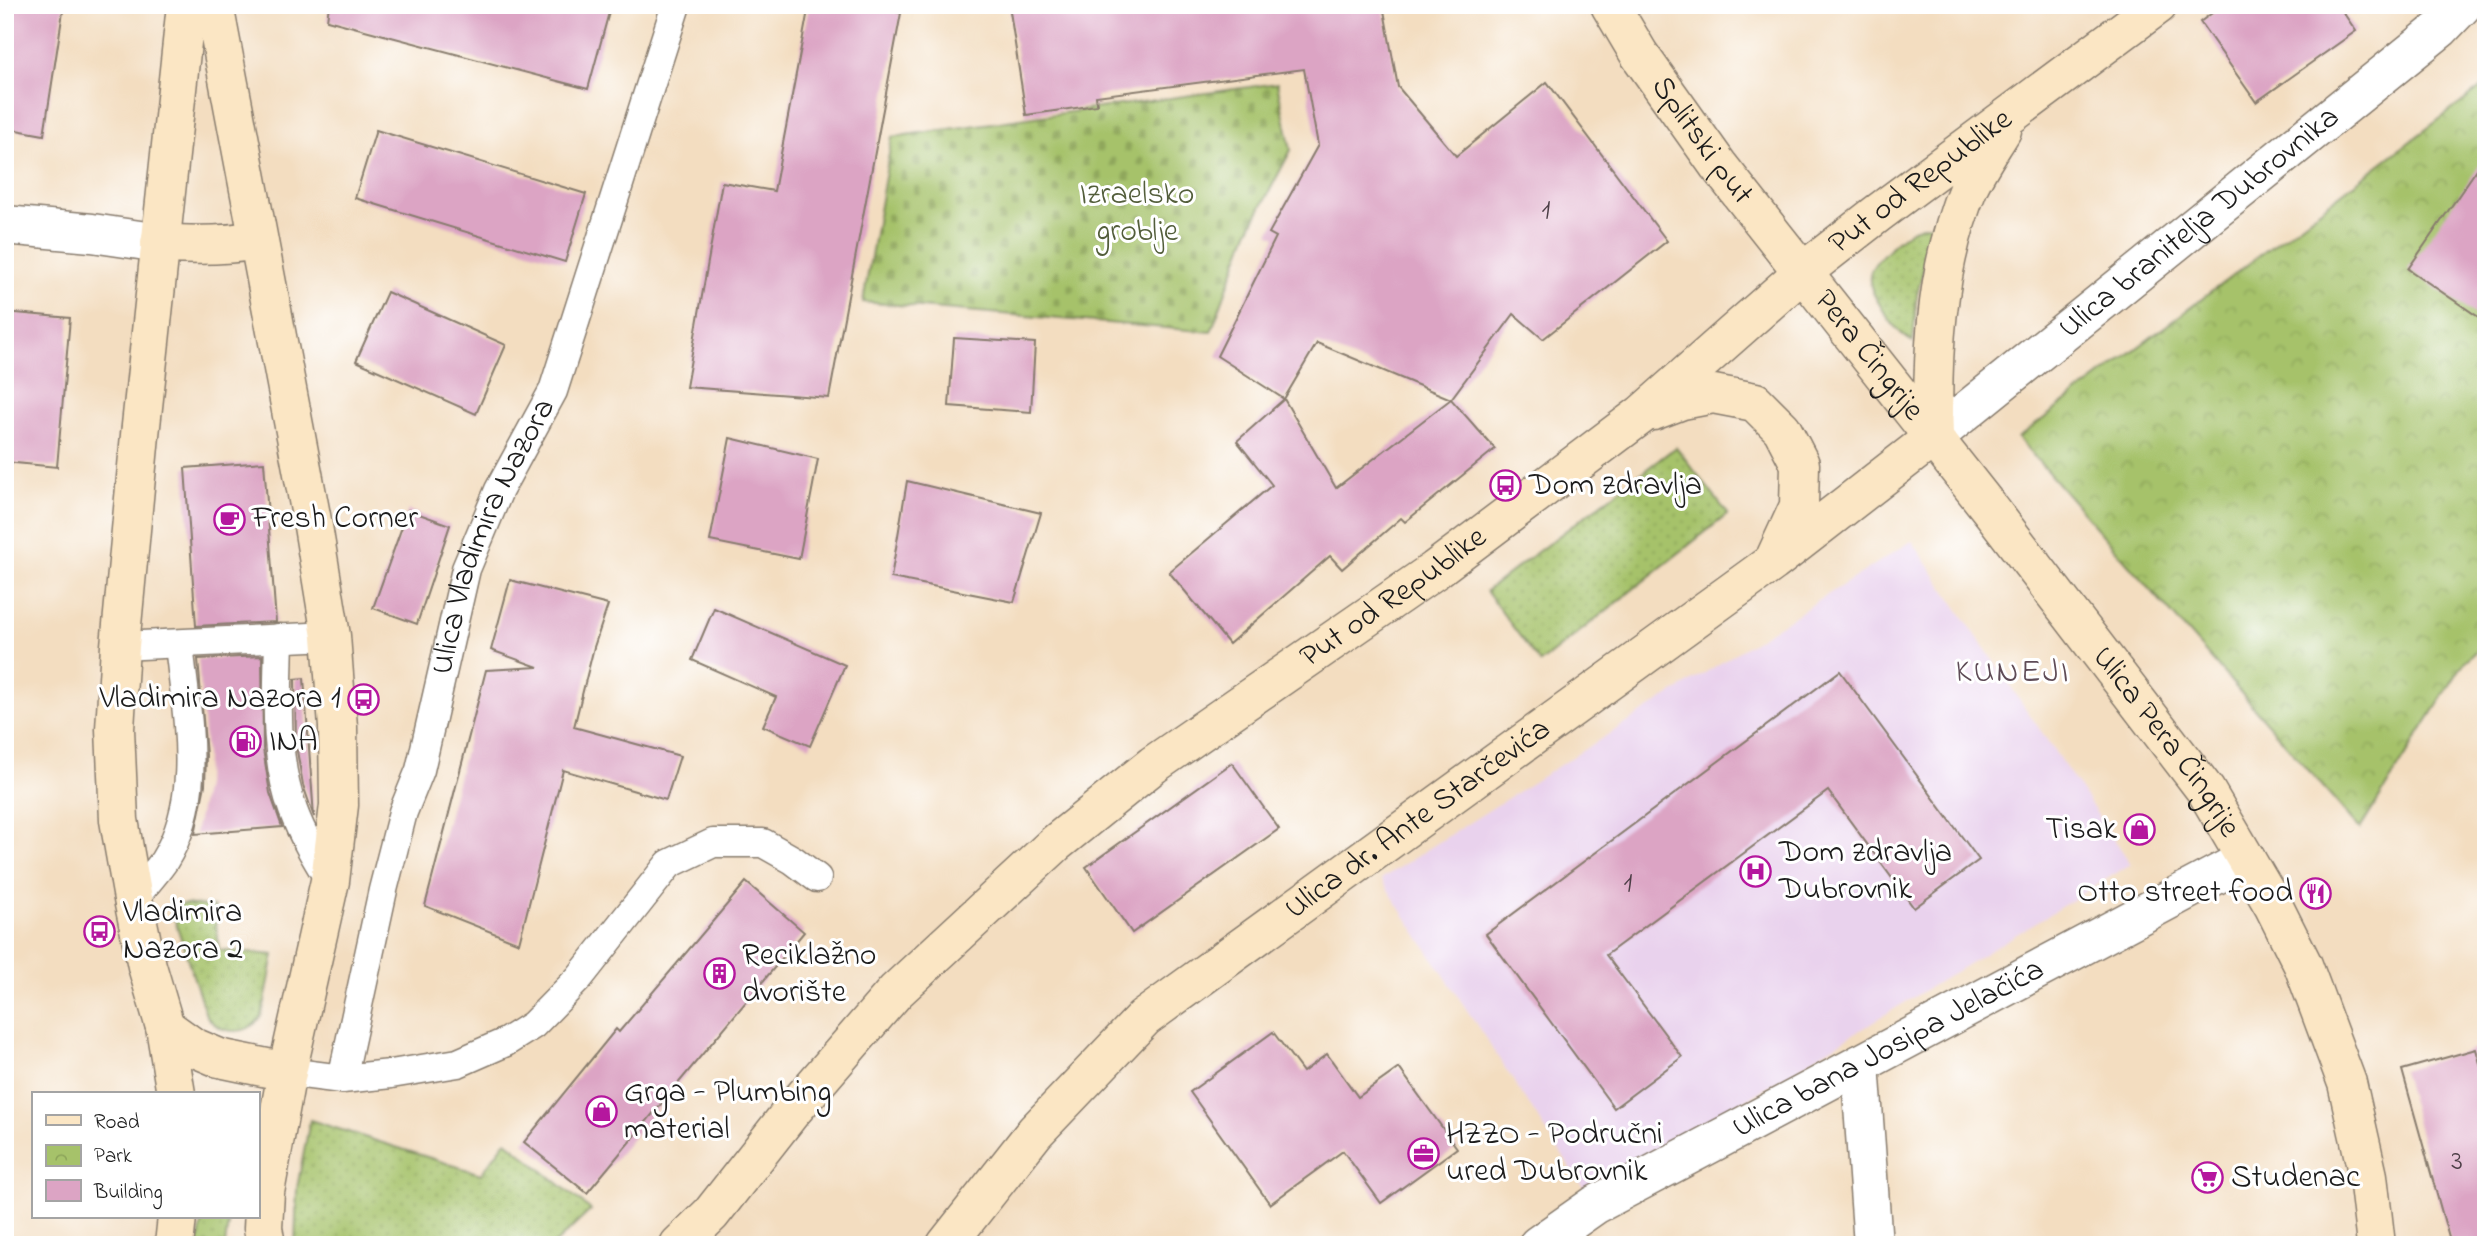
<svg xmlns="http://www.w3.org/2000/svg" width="2491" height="1250" viewBox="0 0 2491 1250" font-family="'Indie Flower',sans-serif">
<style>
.built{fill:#e9d2ed}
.grass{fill:url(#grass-dots);stroke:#616f43;stroke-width:2}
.cemetery{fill:url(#cemetery-stones);stroke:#616f43;stroke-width:2}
.park{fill:url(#park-crowns);stroke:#616f43;stroke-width:2}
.building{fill:#dca4c4}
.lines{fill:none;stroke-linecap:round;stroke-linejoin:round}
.lane-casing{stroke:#887c6e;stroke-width:31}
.street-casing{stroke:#887c6e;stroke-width:41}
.secondary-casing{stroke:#887c6e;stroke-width:41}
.lane{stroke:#fff;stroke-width:28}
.street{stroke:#fff;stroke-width:38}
.secondary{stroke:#fbe6c4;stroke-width:38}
.labels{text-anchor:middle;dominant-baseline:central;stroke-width:6;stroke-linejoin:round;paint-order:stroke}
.number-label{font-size:28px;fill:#4c3e46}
.street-label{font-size:32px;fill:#1c1c1c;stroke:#fff}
.park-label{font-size:32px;fill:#535e3b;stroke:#fff}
.poi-label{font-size:32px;fill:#1c1c1c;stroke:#fff;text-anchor:start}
.neighbourhood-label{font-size:33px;letter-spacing:2px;fill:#5f4c57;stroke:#fff}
</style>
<defs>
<pattern id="grass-dots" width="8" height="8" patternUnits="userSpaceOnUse" patternTransform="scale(1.75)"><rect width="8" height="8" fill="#a6c26a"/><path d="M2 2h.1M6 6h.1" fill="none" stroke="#8ea65b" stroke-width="1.8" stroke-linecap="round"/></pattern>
<pattern id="cemetery-stones" width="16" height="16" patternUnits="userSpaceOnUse" patternTransform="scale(1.75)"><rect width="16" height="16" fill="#a6c26a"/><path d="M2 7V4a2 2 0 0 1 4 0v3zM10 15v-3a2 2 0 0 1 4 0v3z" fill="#8ea65b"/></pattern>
<pattern id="park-crowns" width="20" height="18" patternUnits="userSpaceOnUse" patternTransform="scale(1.75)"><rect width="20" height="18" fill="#a6c26a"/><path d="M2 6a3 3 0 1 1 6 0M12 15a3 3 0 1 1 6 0" fill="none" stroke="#8ea65b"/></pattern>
</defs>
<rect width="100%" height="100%" fill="#fff"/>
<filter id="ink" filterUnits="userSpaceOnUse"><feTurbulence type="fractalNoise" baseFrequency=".0143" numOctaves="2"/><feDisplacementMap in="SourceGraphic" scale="14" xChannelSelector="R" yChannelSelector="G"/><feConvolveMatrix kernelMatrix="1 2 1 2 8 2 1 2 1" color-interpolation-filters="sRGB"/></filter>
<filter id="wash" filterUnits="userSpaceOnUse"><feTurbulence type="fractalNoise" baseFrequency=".00686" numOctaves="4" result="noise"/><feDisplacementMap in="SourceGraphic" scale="28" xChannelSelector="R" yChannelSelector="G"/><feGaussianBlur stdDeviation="1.57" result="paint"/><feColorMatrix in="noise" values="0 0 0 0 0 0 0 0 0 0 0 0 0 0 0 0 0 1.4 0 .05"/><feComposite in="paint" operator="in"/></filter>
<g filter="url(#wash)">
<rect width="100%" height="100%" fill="#f3ddc0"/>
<polygon class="built" points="1912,541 2131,864 1589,1196 1381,879"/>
<g class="grass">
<path d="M1925 225 1934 226 1917 295 1913 342C1900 335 1891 323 1883 310 1877 299 1868 288 1870 275 1871 263 1899 238 1910 231 1914 228 1920 227 1925 225Z"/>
<polygon points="1676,447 1728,514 1540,663 1486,591"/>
<path d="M184 904 214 907 219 950 274 955C271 967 265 1008 261 1016 248 1038 218 1034 206 1015L171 908Z"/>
<polygon points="310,1120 481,1174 506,1141 591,1210 554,1245 295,1245 297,1188"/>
<polygon points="204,1217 229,1217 225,1245 197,1245"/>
</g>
<polygon class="cemetery" points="1277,83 1291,150 1248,232 1211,332 863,302 892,137"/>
<polygon class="park" points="2486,84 2486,644 2465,661 2360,829 2018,438"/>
<g id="blocks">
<g class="building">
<polygon points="5,5 64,5 44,135 5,128"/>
<polygon points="329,5 611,5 588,89 327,20"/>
<polygon points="809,5 860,5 901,13 829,398 686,387 722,182 774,191"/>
<polygon points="1009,5 1383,5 1398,87 1456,156 1547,82 1667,241 1543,339 1514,314 1451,399 1317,343 1284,399 1217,356 1276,237 1269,233 1318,145 1304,69 1096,96 1097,105 1026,115"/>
<polygon points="2223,5 2338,5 2356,31 2256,102 2200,22"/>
<polygon points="376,130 586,194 565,262 355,198"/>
<polygon points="2486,156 2486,322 2408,269"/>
<polygon points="387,292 506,345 476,414 356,361"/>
<polygon points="5,312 70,318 57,467 5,462"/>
<polygon points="954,338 1035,343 1031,412 949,406"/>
<polygon points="1284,399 1336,488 1451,399 1495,449 1405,522 1401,518 1342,569 1330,556 1229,644 1169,572 1272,485 1237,441"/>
<polygon points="730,438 818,459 799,559 710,541"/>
<polygon points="264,462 276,622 196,626 185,468"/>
<polygon points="907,481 1041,513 1014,602 891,578"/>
<polygon points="408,510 450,525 417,624 373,608"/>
<polygon points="510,580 608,605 594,647 574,727 680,756 666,800 563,770 519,943 425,906 486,670 538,667 491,650"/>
<polygon points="714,608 845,665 810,746 763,726 776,697 692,660"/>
<polygon points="262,656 263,749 270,793 282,827 195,834 205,785 206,755 198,659"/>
<polygon points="1840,671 1979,860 1914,908 1828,791 1606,955 1682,1057 1614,1108 1486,934"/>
<polygon points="304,678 314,817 303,785 296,745 295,679"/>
<polygon points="1232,763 1279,829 1132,933 1086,867"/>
<polygon points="746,882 804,932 587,1193 524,1142 616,1029 619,1032"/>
<polygon points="1273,1032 1303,1072 1327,1054 1358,1097 1399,1068 1457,1148 1381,1203 1343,1151 1270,1204 1190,1092"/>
<polygon points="2476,1049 2486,1085 2486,1245 2451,1245 2402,1070"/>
</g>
</g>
</g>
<g filter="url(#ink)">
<use href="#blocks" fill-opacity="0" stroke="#887c6e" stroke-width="2"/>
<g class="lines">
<defs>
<g id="lane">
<path d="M279 638C278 694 273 756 293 810 302 835 316 858 330 881"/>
<polyline points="120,646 331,636"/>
<path d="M133 899C143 887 155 874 164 861 205 796 186 715 179 644"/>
<polyline points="287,1072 342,1079 391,1074 458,1063 506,1042 533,1025 579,978 669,864 713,843 763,843 793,860 817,878"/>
<path id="s1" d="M342 1079 383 890 403 812 420 770 466 569 499 490 553 391 676 5"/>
</g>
<g id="street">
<polyline points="5,225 92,233 160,243"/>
<path id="s2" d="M1934 437 2440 29 2463 5"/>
<polyline points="1860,1064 1873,1245"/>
<path id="s3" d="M1538 1245 1595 1205 2246 859"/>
</g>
<g id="secondary">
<polyline points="214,5 313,526 331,636 338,727 339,805 330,881 287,1072 265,1192 263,1228 266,1245"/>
<path id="s4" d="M1610 5 1639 54 1718 165 1993 513 2206 791 2274 907 2303 965 2347 1083 2368 1176 2376 1245"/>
<path d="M160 243C194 246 224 246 257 240"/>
<polyline points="1653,411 1682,400 1713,394 1755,402 1782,429 1800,464 1799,506 1776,556"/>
<path d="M1934 437C1931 357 1937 261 1969 186 1978 167 1991 148 2002 130"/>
<polyline points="165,1027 193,1047 219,1058 287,1072"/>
<polyline points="176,1094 165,1027 147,966 133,899 119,820 115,729 120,646 140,435 186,5"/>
<polyline points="174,1245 177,1217"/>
<path id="s5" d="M679 1245 711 1214 791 1112 896 991 1056 843 1153 765 1435 570 1641 415 1804 271 1877 214 2158 5"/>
<path id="s6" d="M946 1245 1035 1132 1144 1018 1773 562 1934 437"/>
</g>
</defs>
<use href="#lane" class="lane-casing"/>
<use href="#street" class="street-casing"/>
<use href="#secondary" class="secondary-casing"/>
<use href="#lane" class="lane"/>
<use href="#street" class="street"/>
<use href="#secondary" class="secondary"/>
</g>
</g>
<defs>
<symbol id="bus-ring" viewBox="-11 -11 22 22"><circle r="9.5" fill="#fff" stroke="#b5179e" stroke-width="1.5"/><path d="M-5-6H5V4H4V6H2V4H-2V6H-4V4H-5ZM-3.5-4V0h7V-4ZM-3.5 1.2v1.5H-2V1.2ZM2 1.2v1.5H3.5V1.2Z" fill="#b5179e"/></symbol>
<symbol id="cafe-ring" viewBox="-11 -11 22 22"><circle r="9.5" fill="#fff" stroke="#b5179e" stroke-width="1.5"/><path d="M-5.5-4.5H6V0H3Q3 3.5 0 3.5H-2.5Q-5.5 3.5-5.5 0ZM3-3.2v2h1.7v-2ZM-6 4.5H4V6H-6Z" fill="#b5179e"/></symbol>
<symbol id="fuel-ring" viewBox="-11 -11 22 22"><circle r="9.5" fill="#fff" stroke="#b5179e" stroke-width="1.5"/><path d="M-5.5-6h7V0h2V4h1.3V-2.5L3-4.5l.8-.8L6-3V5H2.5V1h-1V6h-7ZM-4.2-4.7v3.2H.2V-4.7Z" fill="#b5179e"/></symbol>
<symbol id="shop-ring" viewBox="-11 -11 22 22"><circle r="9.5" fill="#fff" stroke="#b5179e" stroke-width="1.5"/><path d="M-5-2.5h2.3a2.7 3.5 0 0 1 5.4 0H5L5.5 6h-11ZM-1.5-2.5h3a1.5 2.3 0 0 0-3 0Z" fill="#b5179e"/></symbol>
<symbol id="hospital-ring" viewBox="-11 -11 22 22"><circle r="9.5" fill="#fff" stroke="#b5179e" stroke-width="1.5"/><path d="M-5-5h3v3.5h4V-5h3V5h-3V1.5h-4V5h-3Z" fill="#b5179e"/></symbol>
<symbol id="restaurant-ring" viewBox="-11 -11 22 22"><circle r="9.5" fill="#fff" stroke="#b5179e" stroke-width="1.5"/><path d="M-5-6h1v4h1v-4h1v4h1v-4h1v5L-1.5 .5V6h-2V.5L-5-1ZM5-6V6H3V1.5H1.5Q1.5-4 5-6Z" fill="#b5179e"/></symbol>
<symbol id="building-ring" viewBox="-11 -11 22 22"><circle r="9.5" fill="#fff" stroke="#b5179e" stroke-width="1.5"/><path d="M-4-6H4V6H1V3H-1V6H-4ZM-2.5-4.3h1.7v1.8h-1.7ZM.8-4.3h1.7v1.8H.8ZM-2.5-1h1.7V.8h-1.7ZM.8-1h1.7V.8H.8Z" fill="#b5179e"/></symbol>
<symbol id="office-ring" viewBox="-11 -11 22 22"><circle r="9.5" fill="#fff" stroke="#b5179e" stroke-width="1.5"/><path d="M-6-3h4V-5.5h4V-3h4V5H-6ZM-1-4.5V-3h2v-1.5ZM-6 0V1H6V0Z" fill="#b5179e"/></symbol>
<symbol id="supermarket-ring" viewBox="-11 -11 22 22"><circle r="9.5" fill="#fff" stroke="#b5179e" stroke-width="1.5"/><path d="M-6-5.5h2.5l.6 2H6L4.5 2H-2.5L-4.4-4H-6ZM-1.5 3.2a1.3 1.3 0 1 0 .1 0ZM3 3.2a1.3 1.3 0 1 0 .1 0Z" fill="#b5179e"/></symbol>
</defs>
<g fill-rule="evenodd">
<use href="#bus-ring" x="1488" y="468" width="35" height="35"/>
<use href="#cafe-ring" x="212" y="502" width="35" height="35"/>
<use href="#bus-ring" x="346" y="682" width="35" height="35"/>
<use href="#fuel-ring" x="228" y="724" width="35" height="35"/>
<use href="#shop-ring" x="2122" y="812" width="35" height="35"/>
<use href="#hospital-ring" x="1738" y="854" width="35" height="35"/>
<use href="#restaurant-ring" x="2298" y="876" width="35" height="35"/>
<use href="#bus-ring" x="82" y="914" width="35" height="35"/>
<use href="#building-ring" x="702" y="956" width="35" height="35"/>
<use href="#shop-ring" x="584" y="1094" width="35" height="35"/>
<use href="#office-ring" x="1406" y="1136" width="35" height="35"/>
<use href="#supermarket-ring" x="2190" y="1160" width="35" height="35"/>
</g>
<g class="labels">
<g class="number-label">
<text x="1546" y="211">1</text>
<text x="1628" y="884">1</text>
<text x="2457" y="1162">3</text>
</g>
<g class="street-label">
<text stroke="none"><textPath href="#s4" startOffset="164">Splitski put</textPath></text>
<text stroke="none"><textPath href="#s5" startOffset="1642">Put od Republike</textPath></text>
<text stroke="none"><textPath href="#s2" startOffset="341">Ulica branitelja Dubrovnika</textPath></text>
<text stroke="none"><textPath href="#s4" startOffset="436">Pera Čingrije</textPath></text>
<text stroke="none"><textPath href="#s1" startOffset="565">Ulica Vladimira Nazora</textPath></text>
<text stroke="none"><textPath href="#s5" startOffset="970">Put od Republike</textPath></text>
<text stroke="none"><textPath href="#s4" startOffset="924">Ulica Pera Čingrije</textPath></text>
<text stroke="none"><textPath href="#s6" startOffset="640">Ulica dr. Ante Starčevića</textPath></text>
<text stroke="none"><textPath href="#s3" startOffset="402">Ulica bana Josipa Jelačića</textPath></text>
</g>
<g class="park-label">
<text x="1137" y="195">Izraelsko<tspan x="1137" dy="37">groblje</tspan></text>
</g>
<g class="poi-label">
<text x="1529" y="486">Dom zdravlja</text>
<text x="252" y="519">Fresh Corner</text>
<text x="341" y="699" text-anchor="end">Vladimira Nazora 1</text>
<text x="269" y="742">INA</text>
<text x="2117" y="830" text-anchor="end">Tisak</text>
<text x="1779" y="853">Dom zdravlja<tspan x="1779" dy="37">Dubrovnik</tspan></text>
<text x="2293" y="893" text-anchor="end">Otto street food</text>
<text x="123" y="913">Vladimira<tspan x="123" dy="37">Nazora 2</tspan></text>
<text x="742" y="956">Reciklažno<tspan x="742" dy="37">dvorište</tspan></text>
<text x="624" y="1093">Grga - Plumbing<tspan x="624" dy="37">material</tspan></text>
<text x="1446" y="1135">HZZO - Područni<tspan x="1446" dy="37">ured Dubrovnik</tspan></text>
<text x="2231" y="1178">Studenac</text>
</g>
<g class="neighbourhood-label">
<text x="2013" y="673">KUNEJI</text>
</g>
</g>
<rect width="2491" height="1250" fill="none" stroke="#fff" stroke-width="28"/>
<rect x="32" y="1092" width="228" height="126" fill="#ffffff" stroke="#a4a4a4" stroke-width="2"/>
<rect x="46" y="1115" width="35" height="10" fill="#fbe6c4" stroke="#a4a4a4" stroke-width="2"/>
<text x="94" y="1128" font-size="21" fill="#1c1c1c">Road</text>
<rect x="46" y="1145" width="35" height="21" fill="url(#park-crowns)" stroke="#a4a4a4" stroke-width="2"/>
<text x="94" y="1162" font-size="21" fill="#1c1c1c">Park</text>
<rect x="46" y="1180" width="35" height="21" fill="#dca4c4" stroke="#a4a4a4" stroke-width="2"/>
<text x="94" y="1198" font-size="21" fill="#1c1c1c">Building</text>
</svg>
